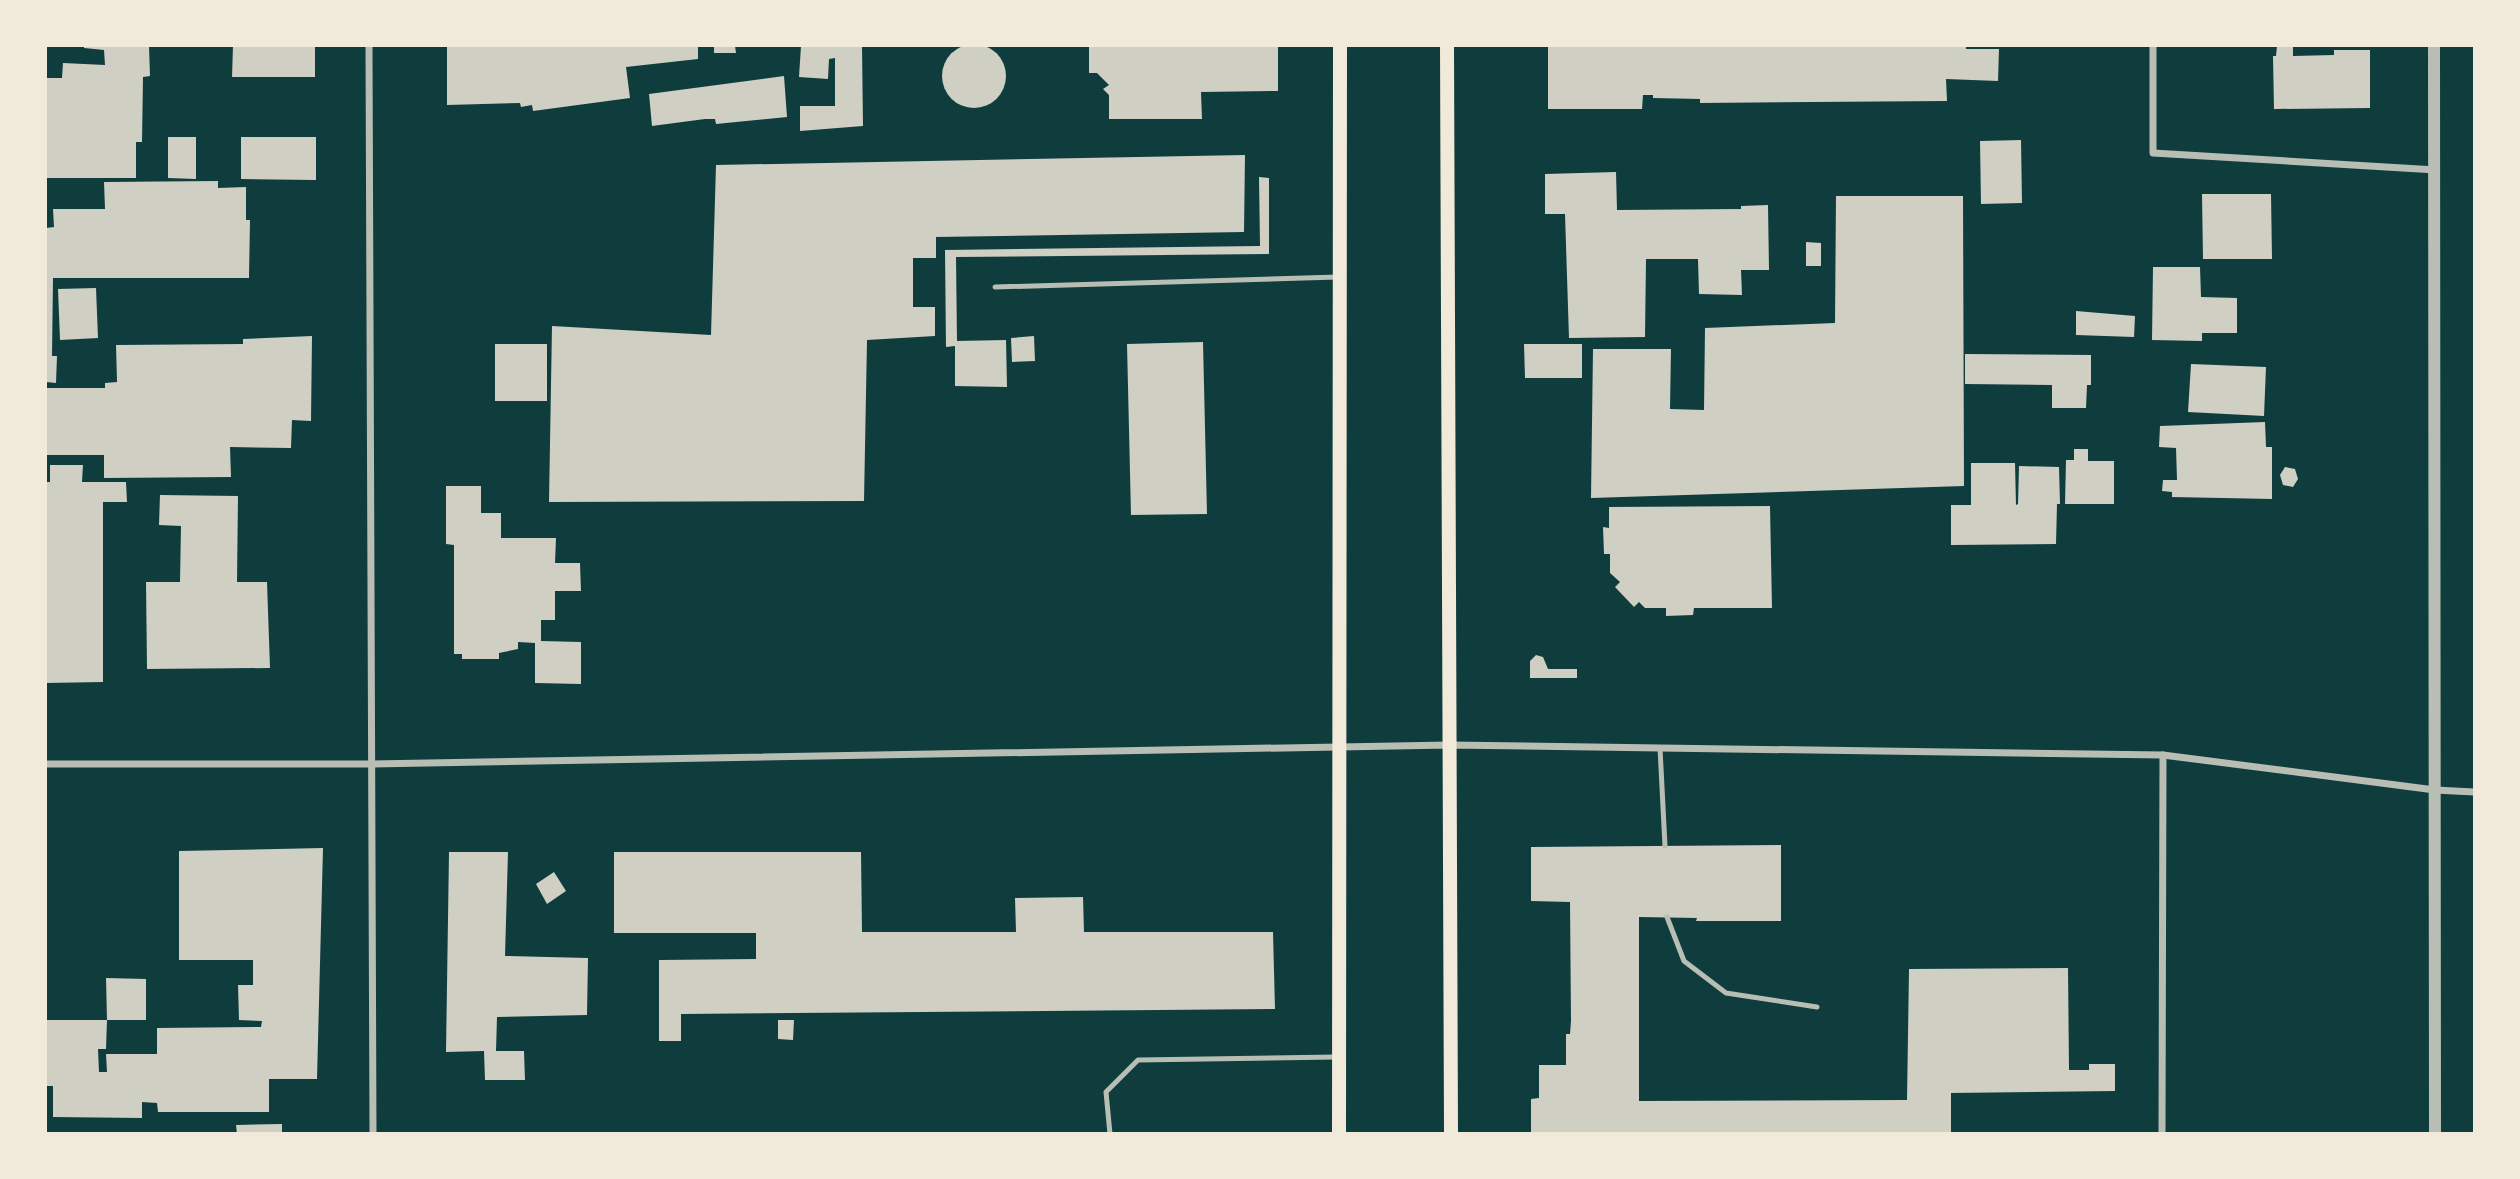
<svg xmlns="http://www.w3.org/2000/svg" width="2520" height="1179" viewBox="0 0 2520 1179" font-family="Raleway,sans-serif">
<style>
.building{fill:#cfcfc3}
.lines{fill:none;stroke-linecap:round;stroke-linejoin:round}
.service{stroke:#b8beb3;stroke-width:5}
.minor{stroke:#b8beb3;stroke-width:7}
.tertiary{stroke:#b8beb3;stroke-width:12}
.secondary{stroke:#f1e9da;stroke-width:14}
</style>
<rect width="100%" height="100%" fill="#0f3d3e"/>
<g class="building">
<circle cx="974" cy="76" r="32"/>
<polygon points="84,46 149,46 150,76 143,77 142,142 136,142 136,178 46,178 46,78 62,78 63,63 105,65 104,50 84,48"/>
<polygon points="233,46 315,46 315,77 232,77"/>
<polygon points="447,46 698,46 698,59 626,67 630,98 533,111 532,105 521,107 520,103 447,105"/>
<polygon points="714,46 735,46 736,53 714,53"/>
<polygon points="801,46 862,46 863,126 800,131 800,106 835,106 835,58 829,59 828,79 799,77"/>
<polygon points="1089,46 1278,46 1278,91 1201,92 1202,119 1109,119 1109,95 1103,89 1109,85 1097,73 1089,73"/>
<polygon points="1548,46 1966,46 1966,49 1999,49 1998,81 1946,79 1947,101 1700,103 1700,99 1653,98 1653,95 1643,95 1642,109 1548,109"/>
<polygon points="2277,46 2293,47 2293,56 2334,55 2334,50 2370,50 2370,108 2274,109 2273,56 2276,56"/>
<polygon points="784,76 787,117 716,124 715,119 705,119 652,126 649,94"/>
<polygon points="168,137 196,137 196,179 168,178"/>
<polygon points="241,137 316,137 316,180 241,179"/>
<polygon points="2021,140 2022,203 1981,204 1980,141"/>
<polygon points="1245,155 1244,232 936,237 936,258 913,258 913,307 935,307 935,336 867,340 864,501 549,502 552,326 711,335 716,165"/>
<polygon points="1616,172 1617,210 1741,209 1741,206 1768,205 1769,270 1741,270 1742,295 1699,294 1698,259 1646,259 1645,337 1569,338 1565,214 1545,214 1545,174"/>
<polygon points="1259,177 1269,178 1269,254 956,257 957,341 1006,340 1007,387 955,386 955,346 946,347 945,250 1260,246"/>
<polygon points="218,181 218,188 246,187 246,220 250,220 249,278 53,278 52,356 57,356 56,383 46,382 46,228 54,227 53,209 105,209 104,182"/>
<polygon points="2202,194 2271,194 2272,259 2203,259"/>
<polygon points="1836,196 1963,196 1964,486 1591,498 1593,349 1671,349 1670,409 1704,410 1705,328 1835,323"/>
<polygon points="1806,242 1821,243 1821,266 1806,266"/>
<polygon points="2153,267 2200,267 2201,297 2237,298 2237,333 2202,333 2202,341 2152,340"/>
<polygon points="96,288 98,338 60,340 58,289"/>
<polygon points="2076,311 2135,316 2134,337 2076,335"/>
<polygon points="312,336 311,421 292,420 291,448 230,447 231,477 104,478 104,455 46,455 46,388 105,388 105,383 117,382 116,345 243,344 243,339"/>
<polygon points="1034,336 1035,361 1012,362 1011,338"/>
<polygon points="1203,342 1207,514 1131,515 1127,344"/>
<rect x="495" y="344" width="52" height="57"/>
<polygon points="1524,344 1582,344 1582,378 1525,378"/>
<polygon points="1965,354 2091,355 2091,385 2087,385 2086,408 2052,408 2052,385 1965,384"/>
<polygon points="2191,364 2266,367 2264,416 2188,412"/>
<polygon points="2265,422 2266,447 2272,447 2272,499 2172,497 2172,492 2162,491 2163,480 2177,480 2176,448 2159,447 2160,426"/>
<polygon points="2074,449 2088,449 2088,461 2114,461 2114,504 2065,504 2066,460 2074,460"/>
<polygon points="1971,463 2015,463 2016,505 2018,504 2019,466 2059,467 2060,504 2057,504 2056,544 1951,545 1951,505 1971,505"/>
<polygon points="50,465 83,465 82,482 126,482 127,502 103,502 103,682 46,683 46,482 50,482"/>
<polygon points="2285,467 2295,469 2298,479 2293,487 2283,485 2280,475"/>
<polygon points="446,486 481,486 481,513 501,513 501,538 556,538 555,563 580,563 581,591 555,591 555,620 541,620 541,641 581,642 581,684 535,683 535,643 518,642 518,649 499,653 499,659 462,659 462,654 454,654 454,545 446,544"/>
<polygon points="160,495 238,496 237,582 267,582 270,668 147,669 146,582 180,582 181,526 159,525"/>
<polygon points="1770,506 1772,608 1694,608 1693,615 1666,616 1666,608 1645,608 1639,602 1634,607 1615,587 1620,582 1610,573 1610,554 1604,554 1603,527 1609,528 1609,507"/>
<polygon points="1536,655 1543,657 1548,669 1577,669 1577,678 1530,678 1530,661"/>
<polygon points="1781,845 1781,921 1696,921 1697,918 1639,917 1639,1101 1907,1100 1909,969 2068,968 2069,1070 2089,1070 2089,1064 2115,1064 2115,1091 1951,1093 1951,1134 1531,1134 1531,1099 1539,1098 1539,1065 1566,1065 1566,1034 1570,1034 1571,1021 1570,902 1531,901 1531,847"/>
<polygon points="323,848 317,1079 269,1079 269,1112 158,1112 157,1103 142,1102 142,1118 53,1117 53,1086 46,1086 46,1020 107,1020 106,1049 98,1049 99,1072 107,1072 106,1054 157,1054 157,1028 261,1027 262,1021 239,1020 238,985 253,985 253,960 179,960 179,851"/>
<polygon points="449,852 508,852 505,956 588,958 587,1015 497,1017 496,1051 524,1051 525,1080 485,1080 484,1051 446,1052"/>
<polygon points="614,852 861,852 862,932 1016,932 1015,898 1083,897 1084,932 1273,932 1275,1009 681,1014 681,1041 659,1041 659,960 756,959 756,933 614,933"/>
<polygon points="554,872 566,891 547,904 536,884"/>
<polygon points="106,978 146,979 146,1020 107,1020"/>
<polygon points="778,1020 794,1020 793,1040 778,1039"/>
<polygon points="282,1124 282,1134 237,1134 236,1125"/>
</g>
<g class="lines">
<g class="service">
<polyline points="995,287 1338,277"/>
<polyline points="1660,748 1665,846"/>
<polyline points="1667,917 1684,961 1726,993 1817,1007"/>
<polyline points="1110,1134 1106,1092 1138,1060 1336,1057"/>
</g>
<g class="minor">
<polyline points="369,46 373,1134"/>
<polyline points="2153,46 2153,153 2436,170"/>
<polyline points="46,764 372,764 1449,745 2163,755 2435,790 2474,792"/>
<polyline points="2162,1134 2163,755"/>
</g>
<polyline class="tertiary" points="2434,46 2435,1134"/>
<g class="secondary">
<polyline points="1447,46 1451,1134"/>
<polyline points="1339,1134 1340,46"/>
</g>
</g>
<rect width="2520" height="1179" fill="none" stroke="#f1e9da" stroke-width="94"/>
</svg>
